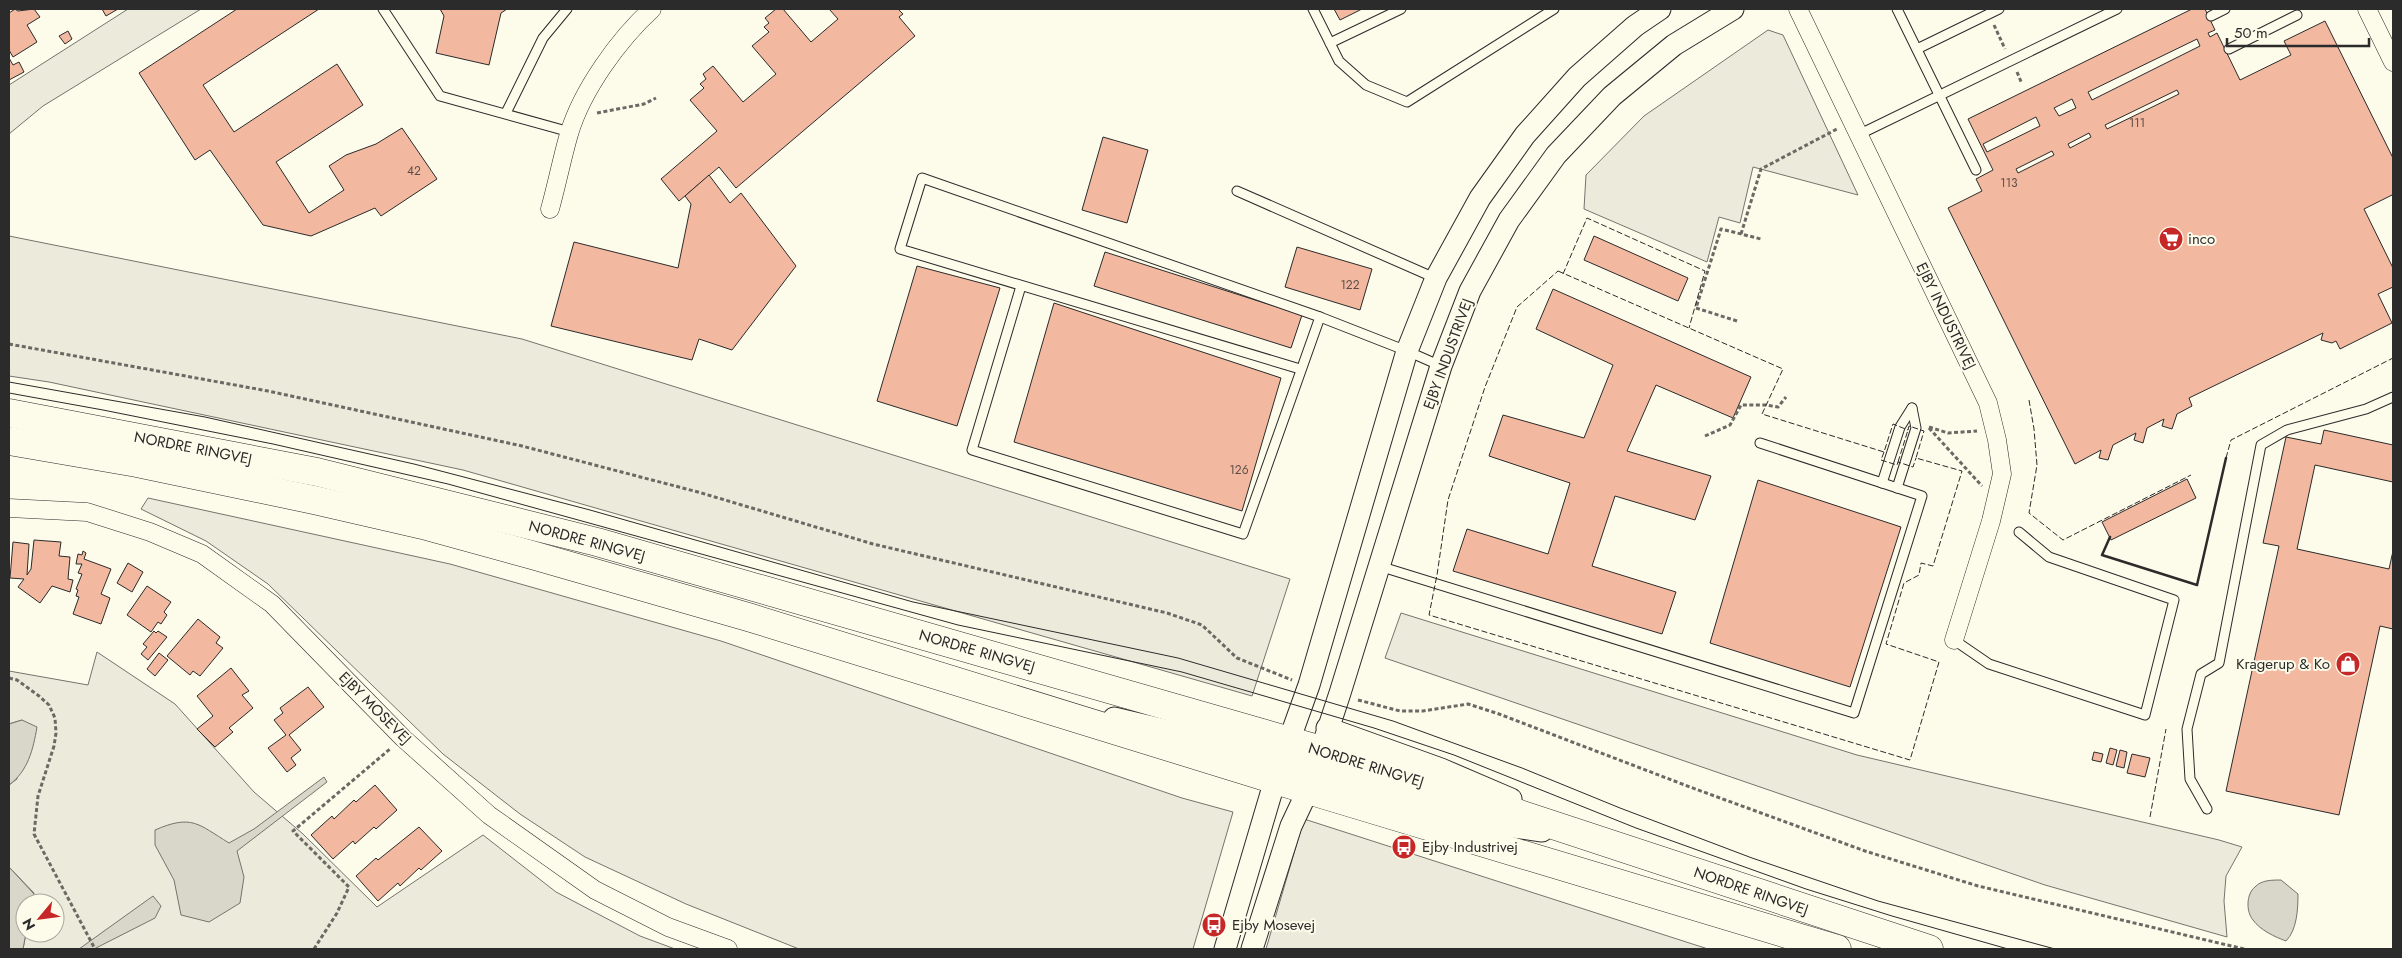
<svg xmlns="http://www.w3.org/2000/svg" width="2402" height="958" viewBox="0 0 2402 958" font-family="Jost,sans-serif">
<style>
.green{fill:#ecebdb;stroke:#74746e}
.water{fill:#d8d7c9;stroke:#74746e}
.building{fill:#f2b8a0;stroke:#2b2b2b;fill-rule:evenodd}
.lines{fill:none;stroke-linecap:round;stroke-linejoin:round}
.service-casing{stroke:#2b2b2b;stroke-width:11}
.minor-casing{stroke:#2b2b2b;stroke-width:19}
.tertiary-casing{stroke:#2b2b2b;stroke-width:23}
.primary-casing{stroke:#2b2b2b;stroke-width:29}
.path{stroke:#6a6964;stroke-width:3;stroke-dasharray:4 2.5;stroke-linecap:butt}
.service{stroke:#fdfbea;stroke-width:9}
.minor{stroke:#fdfbea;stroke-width:18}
.tertiary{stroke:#fdfbea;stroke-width:21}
.primary{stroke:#fdfbea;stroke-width:28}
.tram{stroke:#2b2b2b;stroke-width:1}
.fence{stroke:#2b2b2b;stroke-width:1;stroke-dasharray:6 2.5;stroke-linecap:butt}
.wall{stroke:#2b2b2b;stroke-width:2.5}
.labels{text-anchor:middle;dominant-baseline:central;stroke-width:4;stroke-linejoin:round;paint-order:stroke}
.number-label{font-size:12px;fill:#5d4e48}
.poi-label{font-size:15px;fill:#2b2b2b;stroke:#fdfbea;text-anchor:start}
.street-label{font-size:15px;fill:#2b2b2b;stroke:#fdfbea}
</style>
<rect width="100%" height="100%" fill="#fdfbea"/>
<g class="green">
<polygon points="128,9 201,9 43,106 9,134 9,85"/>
<polygon points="1768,30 1783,35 1858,195 1753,167 1740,223 1719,217 1707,262 1584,209 1586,175 1644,116"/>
<polygon points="9,236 522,339 1290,579 1252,696 463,470 49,382 9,376"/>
<polygon points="148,498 450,564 721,641 1182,798 1233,812 1193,949 799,949 686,904 585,857 520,814 443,754 268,584 206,541 141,509"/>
<polygon points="1401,613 1857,755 2219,840 2242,847 2226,876 2224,901 2227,937 2045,885 1385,658"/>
<polygon points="97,652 175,704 254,792 303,834 377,907 483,835 556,892 640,936 675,949 23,949 26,933 55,933 55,903 32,903 34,893 9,867 9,785 17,779 22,720 9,724 9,671 88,685"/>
<polygon points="1304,819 1708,949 1266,949"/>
</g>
<g class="water">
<path d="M22 720 37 727C33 750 28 771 9 785V724Z"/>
<path d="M324 777 327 782 237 851 244 877 240 903 209 922 181 915 174 880 155 845V830C192 814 198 824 229 843L254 829Z"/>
<polygon points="9,867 34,894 32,903 25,903 26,933 23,949 9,949"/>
<path d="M2281 880 2298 894C2298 909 2297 930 2286 941 2275 937 2260 930 2253 920 2246 912 2246 894 2255 887 2261 880 2272 880 2281 880Z"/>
<polygon points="153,896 161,906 155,918 94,949 79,949"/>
</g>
<g class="building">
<polygon points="15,9 18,11 34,9 40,17 27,25 37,42 13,57 9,50 9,13"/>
<polygon points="102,9 118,9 106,16"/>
<polygon points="237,9 319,9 203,85 234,132 337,64 363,105 276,162 309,213 344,190 329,166 346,155 376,144 402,128 437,179 381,216 375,208 311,236 263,225 210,150 195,160 139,73"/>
<polygon points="440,9 507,9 501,13 489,65 436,53 444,16"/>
<polygon points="776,9 783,9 811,42 838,19 829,9 898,9 903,14 899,17 915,36 736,188 719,167 679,201 661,179 717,131 690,100 704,88 700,84 706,79 703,74 713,66 743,102 776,74 752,46 769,32 764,27 769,23 765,18"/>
<polygon points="1334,9 1362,9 1340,20"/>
<path d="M2192 9H2205L2215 30 2208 33 2210 37 2217 33 2240 80 2291 55 2284 41 2325 21 2393 158V197L2392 195 2364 209 2393 268V287L2378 294 2392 323 2340 349 2336 341 2332 343 2321 340 2323 333 2189 398 2192 406 2177 414 2172 429 2162 426 2164 419 2147 428 2143 443 2134 440 2136 433 2113 445 2108 460 2099 458 2101 450 2075 464 1948 208 1982 191 1976 179 1993 170 1968 119ZM2197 39 2200 46 2092 100 2088 92ZM2177 90 2179 94 2107 129 2105 125ZM2072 99 2076 108 2059 116 2054 108ZM2036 117 2040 126 1987 152 1983 144ZM2089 133 2091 137 2070 148 2068 144ZM2052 151 2054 155 2018 173 2016 169Z"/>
<polygon points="68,31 72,39 65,44 59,36"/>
<polygon points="9,58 13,65 19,62 24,72 9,80"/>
<polygon points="1103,137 1148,150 1127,223 1082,210"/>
<polygon points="709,175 730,203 741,193 796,266 732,350 699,339 692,360 551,326 574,242 678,268 691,204 685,196"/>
<polygon points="1594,236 1688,278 1678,301 1584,260"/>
<polygon points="1297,247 1372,269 1360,310 1285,287"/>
<polygon points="1105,252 1302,315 1291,348 1094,286"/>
<polygon points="917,266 1000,288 957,426 877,401"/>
<polygon points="1553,289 1751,377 1733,418 1656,385 1627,451 1711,476 1695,520 1615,496 1592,566 1676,592 1662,634 1453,571 1467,529 1548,554 1570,483 1489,456 1503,415 1584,438 1613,365 1536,329"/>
<polygon points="1054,303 1281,378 1242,511 1014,442"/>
<polygon points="2324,430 2393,445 2393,482 2315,465 2297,549 2389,569 2393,551 2393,629 2380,626 2339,815 2226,791 2279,546 2263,543 2286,437 2321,444"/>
<polygon points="2187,479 2196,498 2111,540 2102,522"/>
<polygon points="1758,480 1901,527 1850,687 1710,643"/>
<polygon points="34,540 61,542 59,556 70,557 68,579 73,580 70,592 52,586 40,603 18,587 24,579 10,578 13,542 29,544 27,575 31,569"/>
<polygon points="83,551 86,553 84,559 111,569 101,594 110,598 101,624 73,614 79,597 76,596 78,590 76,589 82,574 78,573 82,564 76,564 78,554 82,555"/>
<polygon points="128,563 143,572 132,592 117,583"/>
<polygon points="147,586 171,602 164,612 167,615 161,624 158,622 151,632 127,615"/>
<polygon points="198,619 220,637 216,643 223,648 200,676 193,671 190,675 167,656"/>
<polygon points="154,631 156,633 158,631 167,637 148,660 141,654 147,647 143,644"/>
<polygon points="159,653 168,660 155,676 147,669"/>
<polygon points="231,668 249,691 242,695 253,708 229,728 233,732 215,747 197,729 213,716 197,696"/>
<polygon points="308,687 324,707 289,735 301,750 291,758 296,765 287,772 268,748 286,735 274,720 283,713 280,708"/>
<polygon points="2110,748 2117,750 2113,765 2106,763"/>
<polygon points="2120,750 2127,752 2124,768 2116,766"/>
<polygon points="2094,752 2103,754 2101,762 2092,760"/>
<polygon points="2132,754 2150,758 2145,777 2127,773"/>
<polygon points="375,785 397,810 376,829 374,827 355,844 353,841 333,859 311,835 332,816 334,819 354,800 356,802"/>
<polygon points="419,827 442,851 421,870 419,868 400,886 398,883 378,901 356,876 376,858 378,860"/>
</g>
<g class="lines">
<defs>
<g id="service">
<polyline points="383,9 440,96 570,132"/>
<polyline points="1313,9 1339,61 1366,85 1407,102 1554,9"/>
<polyline points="1897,9 1976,170"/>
<polyline points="2211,16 2225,9"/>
<polyline points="1330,43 1401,9"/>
<polyline points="1917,49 1999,9"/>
<polyline points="2229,49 2297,15"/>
<polyline points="506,113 543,38 567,9"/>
<polyline points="1858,135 2117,9"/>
<polyline points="1237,191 1435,278"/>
<polyline points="1021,286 972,450 1243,534 1320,317"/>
<polyline points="1300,369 900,249 922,178 1320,317 1407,351 1441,366"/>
<polyline points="1882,483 1900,427 1912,408"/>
<polyline points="1897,488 1916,428 1912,408"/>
<polyline points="1379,566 1854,713 1922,496 1760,443"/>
<polyline points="1954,640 1989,664 2145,715 2174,600 2049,557 2019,532"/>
<polyline points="2207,809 2190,779 2187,729 2201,674 2219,663 2261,445 2287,430 2366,409 2393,397"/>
</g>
<g id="minor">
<polyline points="1798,9 1988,403 1997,440 2002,474 1991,521 1954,640"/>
<polyline points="2367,9 2393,62"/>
<path d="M550 209C557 184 562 158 569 134 582 90 619 39 652 9"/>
<polyline points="9,508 87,512 150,532 202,554 272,604 403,738 489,815 595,890 668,927 728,949"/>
</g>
<g id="tertiary">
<polyline points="1114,718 1253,751 1283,756 1296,755"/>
<polyline points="1327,728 1441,769 1511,799"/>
<polyline points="1275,780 1292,771 1314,770 1435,807 1514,827 1542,831"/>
<polyline points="1225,949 1275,780 1309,685 1407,351 1436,278 1480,198 1525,135 1577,77 1635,26 1660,9"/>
<polyline points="1252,949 1291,826 1308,790 1340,693 1441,366 1470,291 1509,220 1556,155 1612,96 1674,45 1733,9"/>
</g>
<g id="primary">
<polyline points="9,413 317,472 597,542 1356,760 1929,949"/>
<polyline points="9,441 137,463 314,500 423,525 532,555 748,617 1308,790 1837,949"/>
</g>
</defs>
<use href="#service" class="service-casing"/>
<use href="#minor" class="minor-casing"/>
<use href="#tertiary" class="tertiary-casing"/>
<use href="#primary" class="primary-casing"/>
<g class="path">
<polyline points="1994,25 2005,49"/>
<polyline points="2017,72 2022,84"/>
<polyline points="597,113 644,104 656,98"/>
<polyline points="1741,234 1761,169 1837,129"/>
<polyline points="1737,321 1696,308 1721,229 1761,239"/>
<polyline points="9,344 268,391 522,446 698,492 873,544 1167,613 1202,625 1237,658 1292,680"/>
<polyline points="1929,427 1948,433 1977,431"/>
<polyline points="1929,428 1982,486"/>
<polyline points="1705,436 1730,425 1741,405 1766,405 1778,407 1786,397"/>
<polyline points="9,678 17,680 39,696 49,705 55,718 56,733 54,746 38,796 34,834 95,949"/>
<polyline points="1358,700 1400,711 1423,711 1468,704 1499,714 1690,787 1865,851 1978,886 2244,949"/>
<polyline points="314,949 337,913 349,887 293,831 390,749"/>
</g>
<use href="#service" class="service"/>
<use href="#minor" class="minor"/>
<use href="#tertiary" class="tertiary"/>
<use href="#primary" class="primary"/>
<g class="tram">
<polyline points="9,382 205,417 414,464 590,510 913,602 1178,658 1393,721 1522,768 1620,808 1752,858 1878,901 2055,949"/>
<polyline points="9,393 103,410 273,444 448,484 958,625 1182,672 1374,728 1454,755 1636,828 1806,889 1892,916 2008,949"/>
</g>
<g class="fence">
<polygon points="1558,271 1783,369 1762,414 1884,452 1893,424 1908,430 1909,426 1924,431 1916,458 1962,471 1933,566 1921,563 1919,575 1904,583 1886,644 1939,662 1910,760 1429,615 1437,575 1448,500 1485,387 1517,307"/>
<polyline points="1563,274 1587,218 1705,271 1689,328"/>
<polyline points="2029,400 2034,429 2037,465 2029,513 2063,540 2191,475"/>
<polyline points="1884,452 1881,460 1897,465 1898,462 1913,467 1916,458"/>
<polyline points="2226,458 2231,440 2393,358"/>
<polyline points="1898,462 1908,430"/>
<polyline points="2150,817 2166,729"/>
</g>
<polyline class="wall" points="2110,537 2102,555 2197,585 2226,458"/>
</g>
<defs>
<symbol id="supermarket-disc" viewBox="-11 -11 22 22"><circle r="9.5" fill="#c62828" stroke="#fdfbea"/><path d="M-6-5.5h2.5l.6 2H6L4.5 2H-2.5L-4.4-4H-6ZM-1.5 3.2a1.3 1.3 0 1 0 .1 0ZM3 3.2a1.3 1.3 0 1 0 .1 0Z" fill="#fff"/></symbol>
<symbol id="shop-disc" viewBox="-11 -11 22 22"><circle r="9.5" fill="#c62828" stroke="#fdfbea"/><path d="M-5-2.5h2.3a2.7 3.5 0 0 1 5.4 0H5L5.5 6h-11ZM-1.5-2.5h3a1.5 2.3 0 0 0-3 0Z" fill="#fff"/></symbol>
<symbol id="bus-disc" viewBox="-11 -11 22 22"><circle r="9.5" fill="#c62828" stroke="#fdfbea"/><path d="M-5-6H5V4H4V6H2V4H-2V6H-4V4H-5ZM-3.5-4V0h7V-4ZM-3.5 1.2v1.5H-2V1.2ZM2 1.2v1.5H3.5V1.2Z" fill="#fff"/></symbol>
</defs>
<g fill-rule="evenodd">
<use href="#supermarket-disc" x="2157" y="225" width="28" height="28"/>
<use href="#shop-disc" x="2334" y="650" width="28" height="28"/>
<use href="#bus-disc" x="1390" y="833" width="28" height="28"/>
<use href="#bus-disc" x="1200" y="911" width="28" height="28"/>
</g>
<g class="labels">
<g class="number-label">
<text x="2137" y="123">111</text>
<text x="414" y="171">42</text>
<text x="2009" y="183">113</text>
<text x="1350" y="285">122</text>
<text x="1239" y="470">126</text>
</g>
<g class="poi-label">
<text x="2188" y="239">inco</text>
<text x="2330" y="664" text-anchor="end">Kragerup &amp; Ko</text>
<text x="1422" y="847">Ejby Industrivej</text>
<text x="1232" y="925">Ejby Mosevej</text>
</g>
<g class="street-label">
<text transform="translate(1946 316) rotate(64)">EJBY INDUSTRIVEJ</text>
<text transform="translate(1448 354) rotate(-70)">EJBY INDUSTRIVEJ</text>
<text transform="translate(193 448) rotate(11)">NORDRE RINGVEJ</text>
<text transform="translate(587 541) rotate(15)">NORDRE RINGVEJ</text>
<text transform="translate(977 651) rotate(16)">NORDRE RINGVEJ</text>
<text transform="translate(375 708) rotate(45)">EJBY MOSEVEJ</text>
<text transform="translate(1366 765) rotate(17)">NORDRE RINGVEJ</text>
<text transform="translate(1751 891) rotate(19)">NORDRE RINGVEJ</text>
</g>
</g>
<rect width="2402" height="958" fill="none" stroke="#2b2b2b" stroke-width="20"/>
<g transform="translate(40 918) rotate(241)"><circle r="24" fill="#fdfbea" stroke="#a9a89e"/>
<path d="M0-4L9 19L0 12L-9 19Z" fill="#c62828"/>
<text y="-8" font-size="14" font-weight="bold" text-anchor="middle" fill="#2b2b2b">N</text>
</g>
<path d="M2227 38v8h142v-8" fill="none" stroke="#2b2b2b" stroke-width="2.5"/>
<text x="2234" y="38" font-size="15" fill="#2b2b2b" stroke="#fdfbea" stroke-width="4" paint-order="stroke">50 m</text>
</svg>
